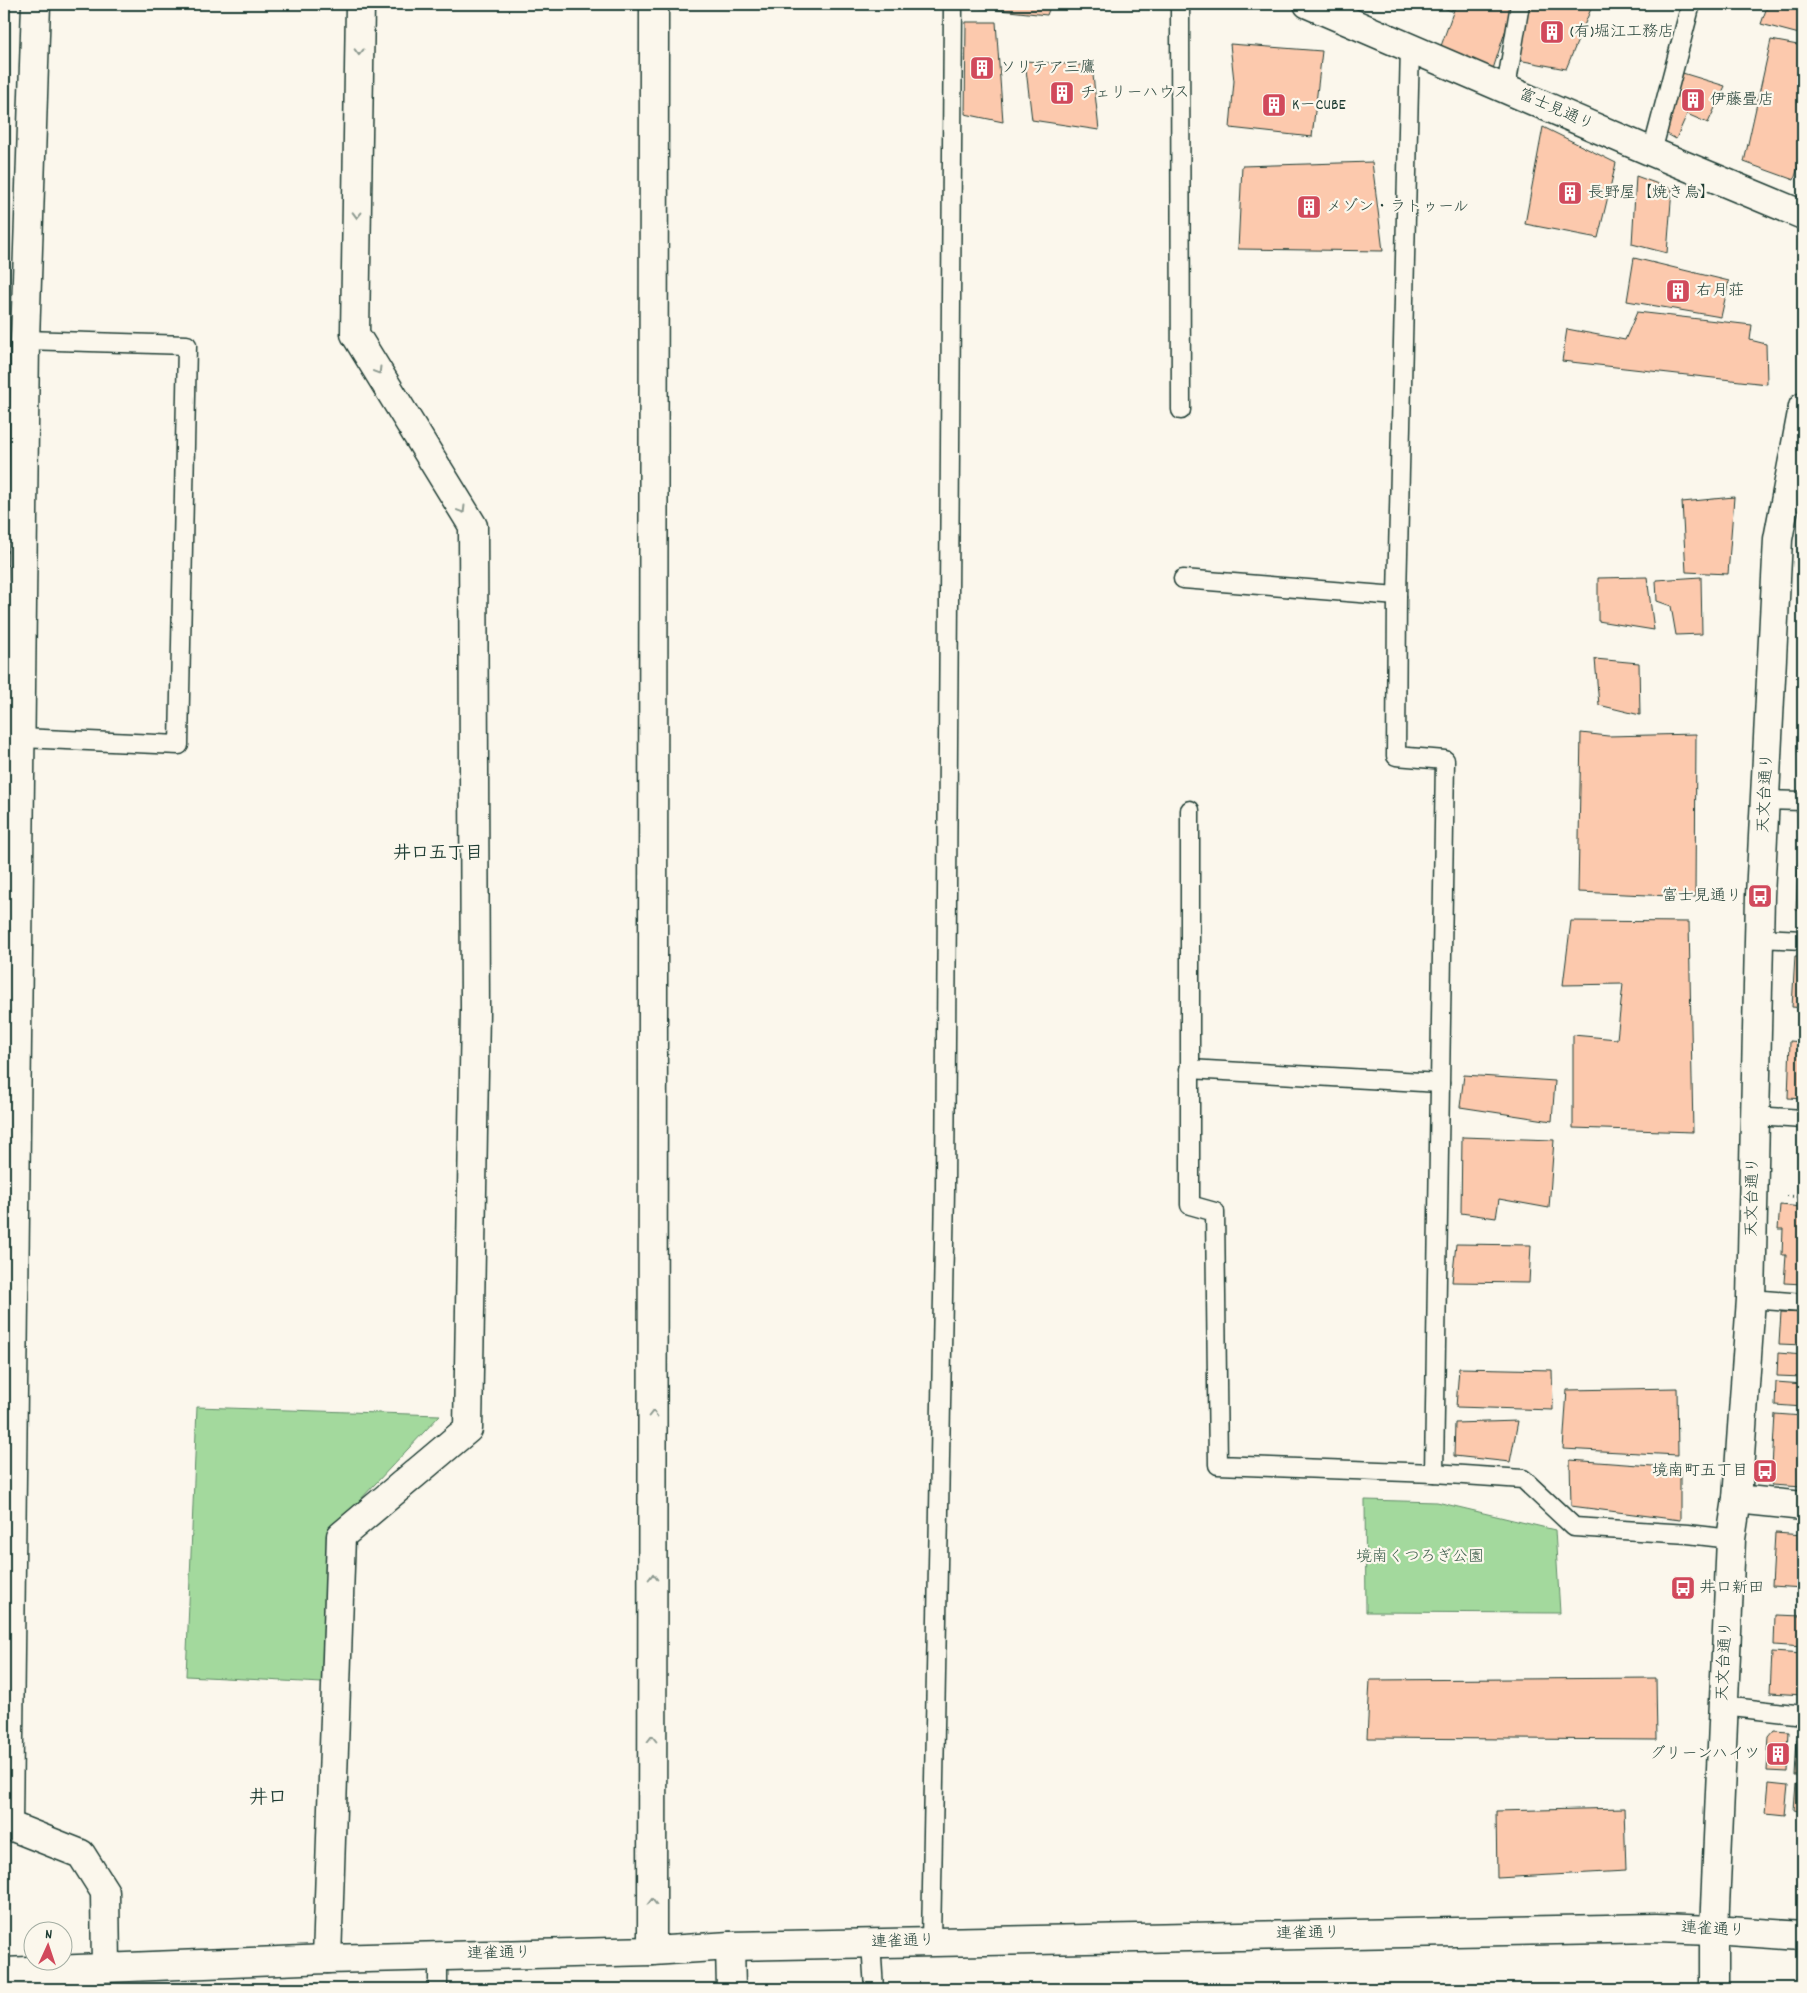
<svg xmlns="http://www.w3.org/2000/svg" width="1807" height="1993" viewBox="0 0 1807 1993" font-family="Dekko,'Klee One',sans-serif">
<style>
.green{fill:#a3d99d;stroke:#618b68}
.building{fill:#fcc9ad;stroke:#1f3d34}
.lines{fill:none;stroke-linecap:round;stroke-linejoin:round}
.service-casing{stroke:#1f3d34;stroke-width:21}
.minor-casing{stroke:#1f3d34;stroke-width:31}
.secondary-casing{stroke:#1f3d34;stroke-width:31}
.path{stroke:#1f3d34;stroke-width:3;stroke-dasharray:1 4;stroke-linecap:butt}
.service{stroke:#fbf7ec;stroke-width:18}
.minor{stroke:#fbf7ec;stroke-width:28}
.secondary{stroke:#fbf7ec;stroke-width:28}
.oneway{stroke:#8d9a90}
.labels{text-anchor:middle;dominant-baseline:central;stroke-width:4.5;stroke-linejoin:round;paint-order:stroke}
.poi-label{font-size:16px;fill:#1f3d34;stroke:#fbf7ec;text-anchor:start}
.street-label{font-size:16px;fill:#1f3d34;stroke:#fbf7ec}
.park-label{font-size:16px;fill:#395c49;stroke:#fbf7ec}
.neighbourhood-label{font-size:18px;font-weight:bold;fill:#1f3d34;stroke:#fbf7ec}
.quarter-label{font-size:19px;font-weight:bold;fill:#1f3d34;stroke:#fbf7ec}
</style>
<rect width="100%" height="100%" fill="#fbf7ec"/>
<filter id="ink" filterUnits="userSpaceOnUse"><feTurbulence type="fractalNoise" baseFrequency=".02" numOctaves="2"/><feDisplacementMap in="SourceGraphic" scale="10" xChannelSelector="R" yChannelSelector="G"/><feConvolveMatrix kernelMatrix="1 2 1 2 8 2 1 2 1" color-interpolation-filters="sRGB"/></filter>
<g filter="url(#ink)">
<g class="green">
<polygon points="197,1407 440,1415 327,1535 322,1683 186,1676"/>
<polygon points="1365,1500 1437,1502 1555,1530 1560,1613 1366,1612"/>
</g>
<g class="building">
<polygon points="980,4 1051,4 1047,15 980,8"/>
<polygon points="1431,4 1453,4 1452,11"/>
<polygon points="1456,4 1514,4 1493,69 1441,46"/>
<polygon points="1526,4 1593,4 1566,69 1518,60"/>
<polygon points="1768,4 1803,4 1803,35 1761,24"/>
<polygon points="966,22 996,22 1003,122 965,114"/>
<polygon points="1771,40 1803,46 1803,151 1794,180 1744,162"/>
<polygon points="1230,44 1322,51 1312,137 1230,128 1234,81"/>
<polygon points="1025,61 1092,66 1099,130 1032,120"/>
<polygon points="1676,71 1725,86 1708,123 1687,114 1676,139 1660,130"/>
<polygon points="1543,127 1616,163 1598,238 1525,224"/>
<polygon points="1372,162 1383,251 1238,249 1242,166"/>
<polygon points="1636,176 1672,189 1667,253 1632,244"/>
<polygon points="1634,258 1729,281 1721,317 1627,301"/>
<polygon points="1637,312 1752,325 1750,340 1766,344 1767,384 1562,361 1567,329 1625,340"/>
<polygon points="1734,497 1728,574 1686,572 1682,502"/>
<polygon points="1647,577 1654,630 1598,621 1598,578"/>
<polygon points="1701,577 1702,634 1676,635 1671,606 1657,601 1656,580"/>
<polygon points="1595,659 1639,663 1640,715 1599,705"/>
<polygon points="1581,733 1608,736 1696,734 1695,897 1578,892"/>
<polygon points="1798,862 1803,862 1803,911 1796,910"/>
<polygon points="1571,921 1689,922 1693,1132 1573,1128 1573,1035 1617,1039 1623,984 1563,985"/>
<polygon points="1795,956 1803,956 1803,1008 1792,1007"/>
<polygon points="1790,1041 1803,1042 1803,1099 1788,1098"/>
<polygon points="1464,1075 1555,1081 1552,1121 1460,1107"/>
<polygon points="1462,1137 1554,1140 1549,1208 1499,1199 1496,1218 1461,1213"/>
<polygon points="1780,1205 1803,1207 1803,1284 1784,1283 1786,1255 1782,1255 1783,1229 1778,1229"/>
<polygon points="1456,1244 1531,1245 1529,1283 1452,1282"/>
<polygon points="1781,1312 1803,1313 1803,1345 1779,1344"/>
<polygon points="1778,1353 1803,1355 1803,1377 1777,1376"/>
<polygon points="1459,1368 1552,1370 1553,1410 1456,1407"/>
<polygon points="1776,1382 1803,1384 1803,1407 1775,1405"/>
<polygon points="1677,1388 1678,1455 1563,1449 1567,1390"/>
<polygon points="1775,1414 1803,1416 1803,1487 1771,1485"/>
<polygon points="1518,1421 1510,1462 1454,1456 1455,1423"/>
<polygon points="1570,1460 1680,1468 1680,1520 1571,1506"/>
<polygon points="1775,1533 1803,1535 1803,1588 1772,1586"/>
<polygon points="1775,1615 1803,1616 1803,1647 1774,1645"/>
<polygon points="1772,1652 1803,1654 1803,1695 1770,1693"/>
<polygon points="1656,1678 1657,1740 1367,1738 1370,1680"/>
<polygon points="1774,1731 1789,1732 1787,1772 1767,1771 1769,1737"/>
<polygon points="1797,1739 1803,1739 1803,1776 1795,1776"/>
<polygon points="1769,1783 1788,1785 1785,1815 1766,1813"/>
<polygon points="1796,1785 1803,1785 1803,1812 1794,1810"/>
<polygon points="1624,1808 1626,1871 1497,1878 1496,1811"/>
</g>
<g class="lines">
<defs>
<g id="service">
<polyline points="1180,4 1181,410"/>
<polyline points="1410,46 1397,596 1396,756 1445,760 1434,1473"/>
<polyline points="1506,88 1520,4"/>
<polyline points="1652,152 1691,4"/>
<polyline points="1183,579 1397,596"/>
<polyline points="21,738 179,745 187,345 25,340"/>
<polyline points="1766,800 1803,801"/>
<polyline points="1190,810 1190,1205 1215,1212 1218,1465 1434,1473 1523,1479 1574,1527 1688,1534 1731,1539"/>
<polyline points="1759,938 1803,940"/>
<polyline points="1189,1069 1440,1083"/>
<polyline points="1755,1116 1803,1119"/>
<polyline points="1751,1299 1803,1303"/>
<polyline points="1723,1706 1803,1715"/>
<polyline points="931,1941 945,1189 953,4"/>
<polyline points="871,1943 874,1989"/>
<polyline points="438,1956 438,1989"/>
</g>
<g id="minor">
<polyline points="36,4 25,340 8,1825 81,1854 105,1892 106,1968"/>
<polyline points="1308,4 1652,152 1803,215"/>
<polyline points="1737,1499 1803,1506"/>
<polyline points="730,1946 731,1989"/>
<polyline points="652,1951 654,4"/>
<polyline points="327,1959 341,1536 468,1429 475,1010 473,526 355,334 360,4"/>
<polyline points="46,1971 47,1989"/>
</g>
<g id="secondary">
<polyline points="4,1972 327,1959 652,1951 730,1946 1657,1928 1714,1930 1803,1936"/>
<polyline points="1714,1989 1714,1930 1731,1539 1737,1499 1751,1299 1760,896 1778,539 1803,407"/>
</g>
</defs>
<use href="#service" class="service-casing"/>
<use href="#minor" class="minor-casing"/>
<use href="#secondary" class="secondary-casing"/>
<polyline class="path" points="1787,1196 1803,1197"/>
<use href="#service" class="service"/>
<use href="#minor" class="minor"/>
<use href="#secondary" class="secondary"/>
</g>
<defs><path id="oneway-chevron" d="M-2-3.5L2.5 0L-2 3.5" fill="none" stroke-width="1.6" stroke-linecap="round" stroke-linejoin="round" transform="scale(1.25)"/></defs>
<g class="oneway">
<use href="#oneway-chevron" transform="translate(359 52) rotate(91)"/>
<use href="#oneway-chevron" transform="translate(357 215) rotate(91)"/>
<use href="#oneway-chevron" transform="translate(378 371) rotate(59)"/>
<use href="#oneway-chevron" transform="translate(462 510) rotate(59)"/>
<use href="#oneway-chevron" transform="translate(653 1414) rotate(-90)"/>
<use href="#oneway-chevron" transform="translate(653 1577) rotate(-90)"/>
<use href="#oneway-chevron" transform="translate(652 1739) rotate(-90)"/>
<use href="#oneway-chevron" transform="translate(652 1902) rotate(-90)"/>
</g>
</g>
<defs>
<symbol id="building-square" viewBox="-11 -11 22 22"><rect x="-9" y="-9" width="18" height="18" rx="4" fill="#d1495b" stroke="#fbf7ec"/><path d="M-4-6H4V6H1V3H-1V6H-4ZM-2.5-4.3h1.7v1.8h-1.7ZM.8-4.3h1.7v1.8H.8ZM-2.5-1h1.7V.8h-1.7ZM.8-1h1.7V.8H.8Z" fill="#fff"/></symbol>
<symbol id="bus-square" viewBox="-11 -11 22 22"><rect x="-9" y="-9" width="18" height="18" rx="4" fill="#d1495b" stroke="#fbf7ec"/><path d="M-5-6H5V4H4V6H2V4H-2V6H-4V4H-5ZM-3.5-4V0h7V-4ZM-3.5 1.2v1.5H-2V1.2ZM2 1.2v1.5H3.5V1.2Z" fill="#fff"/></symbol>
</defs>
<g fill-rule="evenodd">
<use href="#building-square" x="1538" y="18" width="28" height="28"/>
<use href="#building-square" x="968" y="54" width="28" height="28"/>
<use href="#building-square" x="1048" y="79" width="28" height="28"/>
<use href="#building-square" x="1679" y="86" width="28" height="28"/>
<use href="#building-square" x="1260" y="91" width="28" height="28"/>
<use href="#building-square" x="1556" y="179" width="28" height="28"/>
<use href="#building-square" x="1295" y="193" width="28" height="28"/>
<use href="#building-square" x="1664" y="277" width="28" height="28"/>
<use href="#bus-square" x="1746" y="882" width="28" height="28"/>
<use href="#bus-square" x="1751" y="1457" width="28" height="28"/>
<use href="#bus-square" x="1669" y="1574" width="28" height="28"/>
<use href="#building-square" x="1764" y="1740" width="28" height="28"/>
</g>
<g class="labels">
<g class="poi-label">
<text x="1570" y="32">(有)堀江工務店</text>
<text x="1000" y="68">ソリテア三鷹</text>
<text x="1080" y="93">チェリーハウス</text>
<text x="1710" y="100">伊藤畳店</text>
<text x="1292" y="105">KーCUBE</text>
<text x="1588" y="193">長野屋【焼き鳥】</text>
<text x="1326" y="207">メゾン・ラトゥール</text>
<text x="1696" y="291">右月荘</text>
<text x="1742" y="896" text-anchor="end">富士見通り</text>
<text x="1748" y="1471" text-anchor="end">境南町五丁目</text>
<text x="1700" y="1588">井口新田</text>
<text x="1760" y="1754" text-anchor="end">グリーンハイツ</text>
</g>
<g class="street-label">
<text transform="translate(1556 110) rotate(24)">富士見通り</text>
<text transform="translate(1766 793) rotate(-87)">天文台通り</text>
<text transform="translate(1753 1197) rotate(-89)">天文台通り</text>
<text transform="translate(1725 1661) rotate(-87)">天文台通り</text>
<text transform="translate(1713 1930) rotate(3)">連雀通り</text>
<text transform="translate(1308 1934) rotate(-1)">連雀通り</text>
<text transform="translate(903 1942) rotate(-2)">連雀通り</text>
<text transform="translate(499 1954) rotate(-1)">連雀通り</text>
</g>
<g class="park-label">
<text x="1420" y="1557">境南くつろぎ公園</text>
</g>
<g class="neighbourhood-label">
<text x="438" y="854">井口五丁目</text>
</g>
<g class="quarter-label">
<text x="268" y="1799">井口</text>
</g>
</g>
<rect width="1807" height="1993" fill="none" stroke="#fbf7ec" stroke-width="20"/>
<rect x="10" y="10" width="1787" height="1973" fill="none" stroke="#1f3d34" stroke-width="2" filter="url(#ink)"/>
<g transform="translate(48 1946) rotate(3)"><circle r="24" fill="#fbf7ec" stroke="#a3ada2"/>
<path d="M0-4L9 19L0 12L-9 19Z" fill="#d1495b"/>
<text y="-8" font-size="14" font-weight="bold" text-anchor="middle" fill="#1f3d34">N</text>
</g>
</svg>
